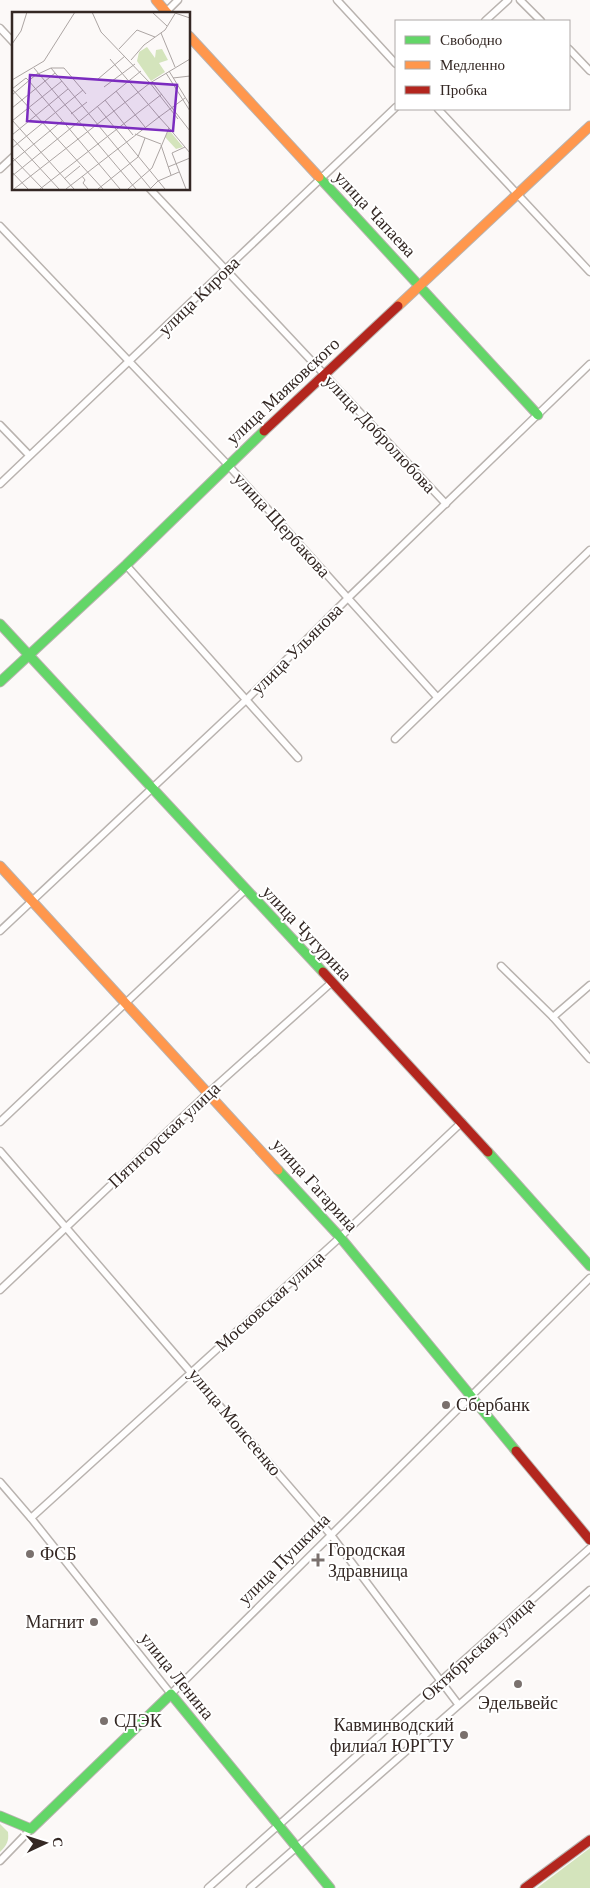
<svg xmlns="http://www.w3.org/2000/svg" width="590" height="1888" viewBox="0 0 590 1888" font-family="'Times New Roman',serif">
<style>
.green{fill:#d4e4bc}
.lines{fill:none;stroke-linecap:round;stroke-linejoin:round}
.street-casing{stroke:#b9b3af;stroke-width:9}
.fast-casing{stroke:#b9b3af;stroke-width:11}
.slow-casing{stroke:#b9b3af;stroke-width:11}
.jam-casing{stroke:#b9b3af;stroke-width:11}
.street{stroke:#fffefe;stroke-width:6}
.fast{stroke:#63d668;stroke-width:9}
.slow{stroke:#ff974d;stroke-width:9}
.jam{stroke:#b3261e;stroke-width:9}
.poi-dot{fill:#7a716e;stroke:#fff;stroke-width:2}
.labels{text-anchor:middle;dominant-baseline:central;stroke-width:4;stroke-linejoin:round;paint-order:stroke}
.street-label{font-size:18px;fill:#342824;stroke:#fff}
.poi-label{font-size:18px;fill:#342824;stroke:#fff;text-anchor:start}
.inset-road{fill:none;stroke:#aca5a3;stroke-width:1}
.view{fill:#7b2cbf;fill-opacity:0.15;stroke:#7b2cbf;stroke-width:2.5}
.inset-edge{fill:none;stroke:#342824;stroke-width:2.5}
</style>
<rect width="100%" height="100%" fill="#fcf9f8"/>
<g class="green">
<path d="M0 1824 8 1832C9 1841 7 1845 0 1852Z"/>
<polygon points="590,1848 590,1888 537,1888"/>
</g>
<g class="lines">
<defs>
<g id="street">
<polyline points="337,0 396,64"/>
<polyline points="520,0 541,21"/>
<polyline points="164,14 178,0"/>
<polyline points="485,21 508,0"/>
<polyline points="0,28 14,43"/>
<polyline points="569,49 590,71"/>
<polyline points="438,109 590,272"/>
<polyline points="0,169 14,156"/>
<polyline points="150,189 446,504"/>
<polyline points="0,226 228,465 437,697"/>
<polyline points="0,425 29,455"/>
<polyline points="0,484 396,107"/>
<polyline points="126,565 298,758"/>
<polyline points="395,739 590,550"/>
<polyline points="0,931 246,700 348,598 590,364"/>
<polyline points="501,966 553,1017 590,1059"/>
<polyline points="553,1017 590,985"/>
<polyline points="0,1122 245,890"/>
<polyline points="0,1151 331,1535 458,1704"/>
<polyline points="0,1290 208,1093 331,983"/>
<polyline points="0,1482 31,1518 171,1694 590,1278"/>
<polyline points="31,1518 335,1242 462,1122"/>
<polyline points="0,1861 31,1829"/>
<polyline points="208,1888 590,1548"/>
<polyline points="250,1888 590,1590"/>
</g>
<g id="fast">
<polyline points="319,177 538,415"/>
<polyline points="0,624 323,972"/>
<polyline points="0,682 126,565 264,431"/>
<polyline points="488,1152 590,1266"/>
<polyline points="278,1170 340,1237 516,1451"/>
<polyline points="0,1816 31,1829 171,1694 330,1888"/>
</g>
<g id="slow">
<polyline points="156,0 168,14"/>
<polyline points="189,36 319,177"/>
<polyline points="398,306 590,126"/>
<polyline points="0,866 278,1170"/>
</g>
<g id="jam">
<polyline points="264,431 398,306"/>
<polyline points="323,972 488,1152"/>
<polyline points="516,1451 590,1540"/>
<polyline points="525,1888 590,1840"/>
</g>
</defs>
<use href="#street" class="street-casing"/>
<use href="#fast" class="fast-casing"/>
<use href="#slow" class="slow-casing"/>
<use href="#jam" class="jam-casing"/>
<use href="#street" class="street"/>
<use href="#fast" class="fast"/>
<use href="#slow" class="slow"/>
<use href="#jam" class="jam"/>
</g>
<g class="poi-dot">
<circle cx="446" cy="1405" r="5"/>
<circle cx="30" cy="1554" r="5"/>
<path d="M315.5 1552.5h5v5h5v5h-5v5h-5v-5h-5v-5h5z"/>
<circle cx="94" cy="1622" r="5"/>
<circle cx="518" cy="1684" r="5"/>
<circle cx="104" cy="1721" r="5"/>
<circle cx="464" cy="1735" r="5"/>
</g>
<g class="labels">
<g class="street-label">
<text transform="translate(375 214) rotate(47)">улица Чапаева</text>
<text transform="translate(199 296) rotate(-44)">улица Кирова</text>
<text transform="translate(283 391) rotate(-43)">улица Маяковского</text>
<text transform="translate(380 434) rotate(47)">улица Добролюбова</text>
<text transform="translate(282 525) rotate(48)">улица Щербакова</text>
<text transform="translate(297 649) rotate(-45)">улица Ульянова</text>
<text transform="translate(307 933) rotate(47)">улица Чугурина</text>
<text transform="translate(164 1135) rotate(-43)">Пятигорская улица</text>
<text transform="translate(315 1185) rotate(48)">улица Гагарина</text>
<text transform="translate(270 1301) rotate(-42)">Московская улица</text>
<text transform="translate(235 1422) rotate(50)">улица Моисеенко</text>
<text transform="translate(284 1559) rotate(-45)">улица Пушкина</text>
<text transform="translate(478 1649) rotate(-42)">Октябрьская улица</text>
<text transform="translate(177 1676) rotate(51)">улица Ленина</text>
</g>
<g class="poi-label">
<text x="456" y="1405">Сбербанк</text>
<text x="328" y="1550">Городская<tspan x="328" dy="21">Здравница</tspan></text>
<text x="40" y="1554">ФСБ</text>
<text x="84" y="1622" text-anchor="end">Магнит</text>
<text x="518" y="1703" text-anchor="middle">Эдельвейс</text>
<text x="114" y="1721">СДЭК</text>
<text x="454" y="1725" text-anchor="end">Кавминводский<tspan x="454" dy="21">филиал ЮРГТУ</tspan></text>
</g>
</g>
<g transform="translate(12 12)">
<rect width="178" height="178" fill="#fcf9f8"/>
<path d="M135 35 143 46 144 38 150 37 156 48 147 51 153 60 139 69 125 49 127 40ZM157 118 171 135 164 137 153 125Z" fill="#d4e4bc"/>
<path class="inset-road" d="M80 0 89 20 138 71 178 47M140 0 155 14M163 1 178 6M149 21 163 55M0 32 9 19 15 0M107 37 125 18 143 25M119 48 132 33 153 18 164 0M22 56 124 177M39 56H52L74 82M157 59 178 93M154 61 178 99M26 62 39 56 139 177M161 66 178 64M86 67 113 44M0 68 32 49 63 0M140 70 178 119M92 75 123 52M0 77 14 66 17 69 108 177M0 77 91 177M104 79 133 115M0 83 26 61M93 88 121 123M85 94 153 177M0 96 43 61M59 102 75 90M0 108 62 177M0 109 50 69M157 116 178 141M123 122 149 132M0 123 56 77M0 126 47 177M149 133 159 163M173 135 160 141 174 177M0 136 71 78M0 145 31 177M0 150 50 109M156 155 178 146M0 160 16 177M0 164 129 59M70 164 73 168 71 171 76 177M52 167 68 154M139 176 146 169 167 160M2 177 138 71 166 107M28 177 150 82M54 177 147 105 98 47M86 177 126 145 133 126M116 177 140 156 157 116 147 105 173 86"/>
<path class="view" d="M18 63 165 73 161 119 15 109Z"/>
<rect width="178" height="178" class="inset-edge"/>
</g>
<rect x="395" y="20" width="175" height="90" fill="#ffffff" stroke="#aea9a7"/>
<rect x="405" y="36" width="25" height="8" fill="#63d668" stroke="#aea9a7"/>
<text x="440" y="45" font-size="15" fill="#342824">Свободно</text>
<rect x="405" y="61" width="25" height="8" fill="#ff974d" stroke="#aea9a7"/>
<text x="440" y="70" font-size="15" fill="#342824">Медленно</text>
<rect x="405" y="86" width="25" height="8" fill="#b3261e" stroke="#aea9a7"/>
<text x="440" y="95" font-size="15" fill="#342824">Пробка</text>
<g transform="translate(45 1843) rotate(86)" stroke="#ffffff" stroke-width="4" paint-order="stroke">
<path d="M0-4L9 19L0 12L-9 19Z" fill="#342824"/>
<text y="-8" font-size="14" font-weight="bold" text-anchor="middle" fill="#342824">С</text>
</g>
</svg>
